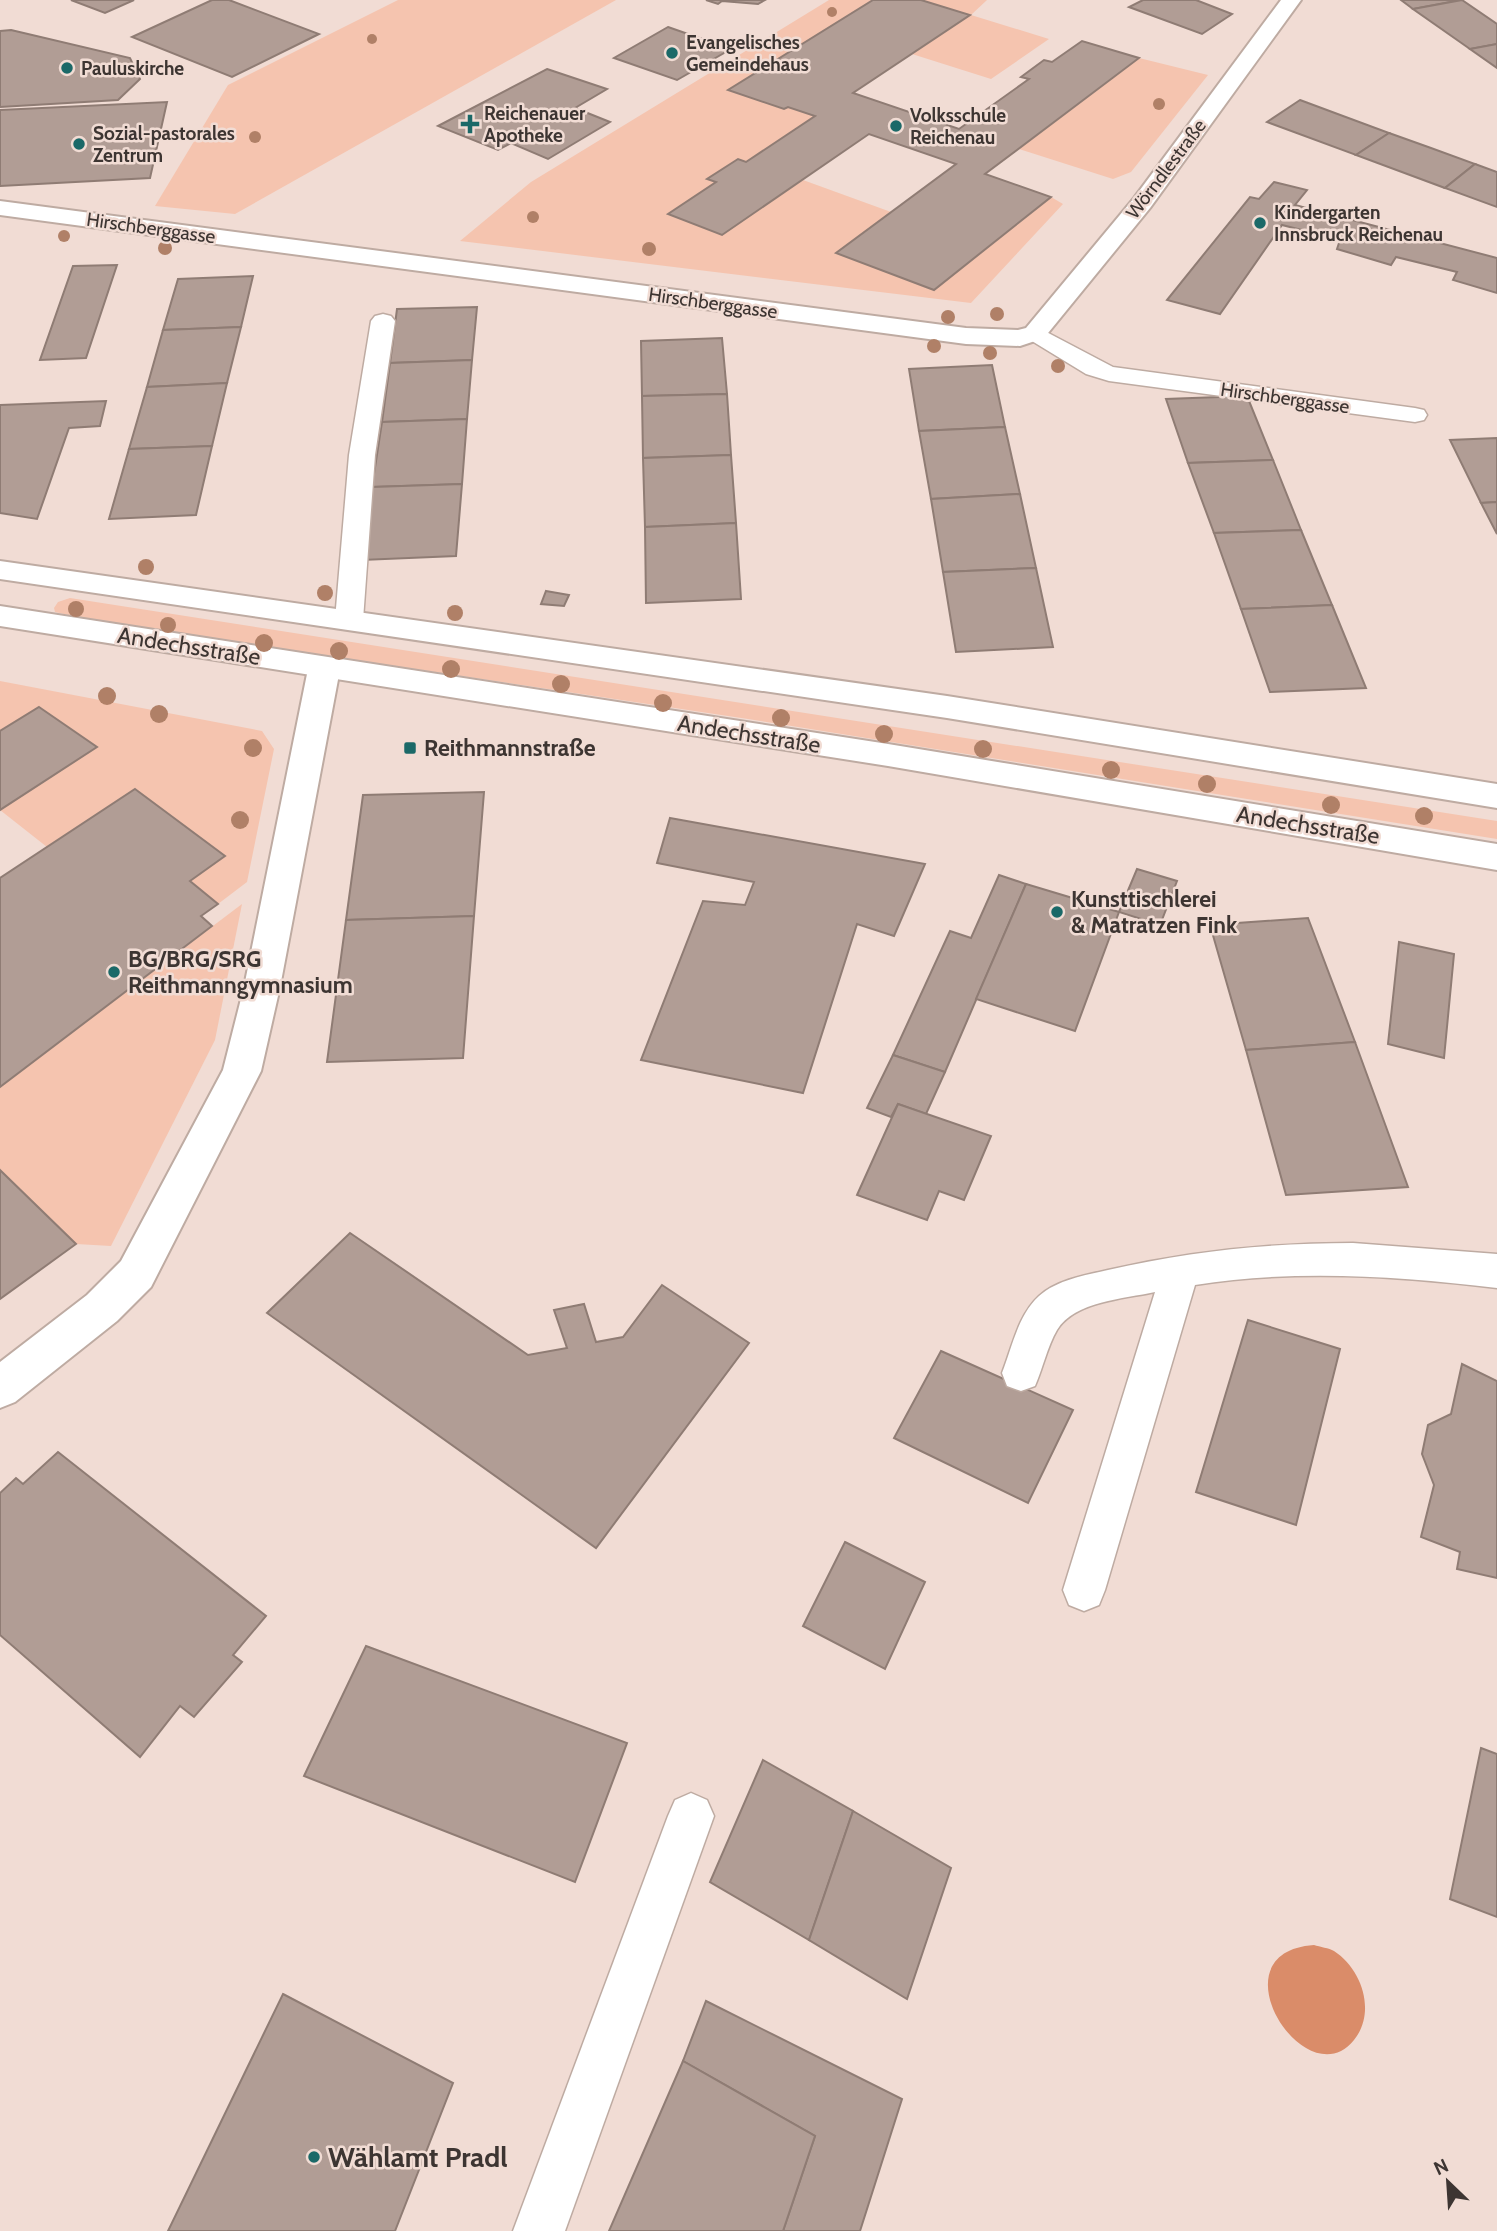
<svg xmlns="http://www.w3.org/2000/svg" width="1497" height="2231" viewBox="0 0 1497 2231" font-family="Cabin,sans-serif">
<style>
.green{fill:#f5c4af}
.water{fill:#da8c69}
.building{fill:#b19d95;stroke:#8f7c74;stroke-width:2}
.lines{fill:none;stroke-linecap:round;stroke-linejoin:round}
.service-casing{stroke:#beaba2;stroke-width:3}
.minor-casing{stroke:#beaba2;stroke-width:4}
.tertiary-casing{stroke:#beaba2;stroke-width:4}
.service{fill:#fff;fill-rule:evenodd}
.minor{fill:#fff;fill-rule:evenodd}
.tertiary{fill:#fff;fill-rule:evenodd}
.tree{fill:#b08067}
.poi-dot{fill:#1b6968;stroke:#f1dcd4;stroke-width:2.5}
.labels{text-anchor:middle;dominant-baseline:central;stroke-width:5;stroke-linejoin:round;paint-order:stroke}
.far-poi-label{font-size:19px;font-weight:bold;fill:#3d3532;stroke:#f1dcd4;text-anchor:start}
.far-street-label{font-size:19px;fill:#3d3532;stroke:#f1dcd4}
.street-label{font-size:23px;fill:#3d3532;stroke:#f1dcd4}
.poi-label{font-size:23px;font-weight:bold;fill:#3d3532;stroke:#f1dcd4;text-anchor:start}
.near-poi-label{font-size:28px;font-weight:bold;fill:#3d3532;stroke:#f1dcd4;text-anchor:start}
</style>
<rect width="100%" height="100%" fill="#f1dcd4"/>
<g class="green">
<polygon points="398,0 616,0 235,214 155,206 228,85"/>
<polygon points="829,0 873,0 728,90 783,109 788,107 815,116 746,162 737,159 708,178 716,182 668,214 722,235 803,180 891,212 836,253 910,281 981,226 1005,234 1051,197 1063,204 971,303 460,241 531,182"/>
<polygon points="921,0 987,0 971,15 1049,39 991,79 912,54 970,15"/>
<polygon points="1139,58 1208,75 1131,172 1113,179 1019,149"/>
<polygon points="70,598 1497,821 1497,839 748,719 100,622 55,612 54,608 58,602"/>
<polygon points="0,681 262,731 274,749 247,882 218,904 190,881 225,856 135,789 47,847 0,810 97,747 39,707 0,731"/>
<polygon points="242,904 215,1040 111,1246 76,1244 0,1170 0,1087"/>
</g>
<path class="water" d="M1314 1945C1320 1947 1329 1948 1334 1951 1363 1970 1376 2013 1354 2040 1306 2100 1211 1952 1314 1945Z"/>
<g class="building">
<polygon points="71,0 134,0 105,13"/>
<polygon points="212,0 229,0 319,34 232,77 132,37"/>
<polygon points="706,0 765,0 758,4 722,1 718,4"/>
<polygon points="873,0 921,0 970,15 853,93 959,129 1029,79 1021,77 1044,60 1052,62 1082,41 1139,58 985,174 1051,197 934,290 836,253 956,164 869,134 722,235 668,214 716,182 707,179 738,159 746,162 815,116 788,107 784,109 728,90"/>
<polygon points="1143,0 1196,0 1232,14 1202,34 1129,7"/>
<polygon points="1401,0 1461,0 1413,9"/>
<polygon points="1462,0 1497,24 1497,44 1470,49 1413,9"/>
<polygon points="668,27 731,49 677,80 614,58"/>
<polygon points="11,30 130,58 140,79 118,100 0,107 0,31"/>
<polygon points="1497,44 1497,68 1470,49"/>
<polygon points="547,69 607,89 575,108 610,122 548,159 511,143 498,150 438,126"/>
<polygon points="1300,100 1343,116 1389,133 1356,155 1267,122"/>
<polygon points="167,102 150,178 0,186 0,110"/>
<polygon points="1389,133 1431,148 1475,164 1445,188 1356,155"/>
<polygon points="1475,164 1497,172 1497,207 1445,188"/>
<polygon points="1274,182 1307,190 1295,205 1497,258 1497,293 1453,280 1457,272 1396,257 1391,265 1337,249 1340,240 1282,225 1220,314 1167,300 1250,197 1259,199"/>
<polygon points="117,265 86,358 40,360 73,266"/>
<polygon points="253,276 241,327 163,330 178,279"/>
<polygon points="477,307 472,360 390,363 397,309"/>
<polygon points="241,327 227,383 147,387 163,330"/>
<polygon points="722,338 727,394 642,396 641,341"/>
<polygon points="472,360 467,419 382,422 390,363"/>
<polygon points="992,365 1005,427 919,431 909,369"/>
<polygon points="227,383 212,446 129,449 147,387"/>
<polygon points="727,394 731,455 643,458 642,396"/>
<polygon points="1247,396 1273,460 1188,463 1166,399"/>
<polygon points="106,401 100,426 69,428 37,519 0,513 0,405"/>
<polygon points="467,419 462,484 372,487 382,422"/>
<polygon points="1005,427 1020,494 931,499 919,431"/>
<polygon points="1497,438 1497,502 1481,503 1450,440"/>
<polygon points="212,446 196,515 109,519 129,449"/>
<polygon points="731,455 736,523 645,527 643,458"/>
<polygon points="1273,460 1301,530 1214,533 1188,463"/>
<polygon points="462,484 456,556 362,560 372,487"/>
<polygon points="1020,494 1036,568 943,572 931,499"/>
<polygon points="1497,502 1497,534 1481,503"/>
<polygon points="736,523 741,599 646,603 645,527"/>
<polygon points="1301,530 1332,605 1241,609 1214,533"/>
<polygon points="1036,568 1053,647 956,652 943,572"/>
<polygon points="546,591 569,595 564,606 541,604"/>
<polygon points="1332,605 1366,688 1270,692 1241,609"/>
<polygon points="39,707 97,747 0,810 0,731"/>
<polygon points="135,789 225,856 190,881 218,904 201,916 212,926 0,1087 0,878"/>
<polygon points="484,792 474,916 346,920 363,795"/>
<polygon points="670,818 925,864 894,936 857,924 803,1093 641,1060 703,901 745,905 754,882 657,863"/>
<polygon points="1137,869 1177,881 1160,925 1119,912"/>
<polygon points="999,875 1026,884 945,1072 893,1055 950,931 971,938"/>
<polygon points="1026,884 1119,912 1075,1031 976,999"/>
<polygon points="474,916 463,1058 327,1062 346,920"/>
<polygon points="1308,918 1355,1042 1246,1050 1210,925"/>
<polygon points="1399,942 1454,954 1444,1058 1388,1044"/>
<polygon points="1355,1042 1408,1187 1286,1195 1246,1050"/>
<polygon points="893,1055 945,1072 926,1114 898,1104 891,1117 867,1108"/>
<polygon points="898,1104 991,1136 964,1200 939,1191 927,1220 857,1195"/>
<polygon points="0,1170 76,1244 0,1299"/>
<polygon points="350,1233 528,1355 567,1348 554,1310 584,1304 596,1342 623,1337 662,1285 749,1343 596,1548 267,1313"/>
<polygon points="1248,1320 1340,1349 1296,1525 1196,1492"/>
<polygon points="941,1351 1073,1410 1028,1503 894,1438"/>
<polygon points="1462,1364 1497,1381 1497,1578 1457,1569 1460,1552 1421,1537 1434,1485 1422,1454 1428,1425 1451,1414"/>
<polygon points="58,1452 266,1616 233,1655 242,1662 194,1717 180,1706 140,1757 0,1635 0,1493 16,1478 23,1484"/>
<polygon points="845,1542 925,1582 885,1669 803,1626"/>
<polygon points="366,1646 627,1743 575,1882 304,1776"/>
<polygon points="1481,1748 1497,1754 1497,1917 1450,1899"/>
<polygon points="763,1760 853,1811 809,1940 710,1882"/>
<polygon points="853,1811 951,1868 907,1999 809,1940"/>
<polygon points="283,1994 453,2083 395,2231 168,2231"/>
<polygon points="706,2001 902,2099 860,2231 783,2231 815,2136 683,2061"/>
<polygon points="683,2061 815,2136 783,2231 609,2231"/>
</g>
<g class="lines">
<defs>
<g id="service">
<polygon points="383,314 391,316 395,321 375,455 363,620 359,626 349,629 339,626 335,620 349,455 371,321 375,316"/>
<polygon points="1035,326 1113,367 1415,408 1424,410 1427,415 1424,420 1415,422 1109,381 1086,374 1027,338 1023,333 1027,328"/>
<path d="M1353 1243 1497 1254V1288C1397 1276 1295 1269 1195 1285L1105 1590 1099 1605 1084 1611 1069 1605 1063 1590 1155 1292C1124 1299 1075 1301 1057 1330 1047 1347 1043 1368 1035 1386L1021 1391 1007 1386 1002 1373C1012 1348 1018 1315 1039 1296 1057 1280 1085 1275 1108 1270 1190 1251 1269 1243 1353 1243Z"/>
<polygon points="691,1793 707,1800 714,1816 565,2231 513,2231 668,1816 675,1800"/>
</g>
<g id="minor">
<polygon points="1281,0 1301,0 1150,208 1044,338 1020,346 966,344 0,215 0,201 966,328 1018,330 1026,328 1134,198"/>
<polygon points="324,659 335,662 340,669 280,987 261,1071 151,1287 117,1321 15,1402 0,1408 0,1362 87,1295 121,1261 223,1070 244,987 308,669 313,662"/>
</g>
<g id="tertiary">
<polygon points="0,561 947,696 1497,784 1497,808 947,718 0,579"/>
<polygon points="0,606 888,744 1497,844 1497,870 888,766 0,626"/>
</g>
</defs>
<use href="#service" class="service-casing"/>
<use href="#minor" class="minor-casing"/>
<use href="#tertiary" class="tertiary-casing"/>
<use href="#service" class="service"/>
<use href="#minor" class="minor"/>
<use href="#tertiary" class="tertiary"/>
</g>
<g class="tree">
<circle cx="832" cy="12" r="5"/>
<circle cx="372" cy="39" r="5"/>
<circle cx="1159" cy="104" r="6"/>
<circle cx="255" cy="137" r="6"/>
<circle cx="533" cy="217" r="6"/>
<circle cx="64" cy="236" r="6"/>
<circle cx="165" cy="248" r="7"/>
<circle cx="649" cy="249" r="7"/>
<circle cx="997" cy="314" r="7"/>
<circle cx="948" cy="317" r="7"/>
<circle cx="934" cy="346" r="7"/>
<circle cx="990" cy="353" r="7"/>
<circle cx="1058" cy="366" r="7"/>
<circle cx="146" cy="567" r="8"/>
<circle cx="325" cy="593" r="8"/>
<circle cx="76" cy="609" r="8"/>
<circle cx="455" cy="613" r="8"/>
<circle cx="168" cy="625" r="8"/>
<circle cx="264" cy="643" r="9"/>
<circle cx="339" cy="651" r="9"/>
<circle cx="451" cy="669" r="9"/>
<circle cx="561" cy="684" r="9"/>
<circle cx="107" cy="696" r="9"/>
<circle cx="663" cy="703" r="9"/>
<circle cx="159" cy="714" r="9"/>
<circle cx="781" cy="718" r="9"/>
<circle cx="884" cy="734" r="9"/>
<circle cx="253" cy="748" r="9"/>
<circle cx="983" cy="749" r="9"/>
<circle cx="1111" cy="770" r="9"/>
<circle cx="1207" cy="784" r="9"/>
<circle cx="1331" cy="805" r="9"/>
<circle cx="1424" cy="816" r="9"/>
<circle cx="240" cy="820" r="9"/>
</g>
<g class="poi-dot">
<circle cx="672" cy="53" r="7"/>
<circle cx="67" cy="68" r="7"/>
<path d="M466.5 113.5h7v7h7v7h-7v7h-7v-7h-7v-7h7z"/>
<circle cx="896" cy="126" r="7"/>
<circle cx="79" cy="144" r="7"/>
<circle cx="1260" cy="223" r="7"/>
<rect x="403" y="741" width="14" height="14" rx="3.5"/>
<circle cx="1057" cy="912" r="7"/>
<circle cx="114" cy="972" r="7"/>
<circle cx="314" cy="2157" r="7"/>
</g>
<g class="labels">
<g class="far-poi-label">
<text x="686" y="42">Evangelisches<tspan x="686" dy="22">Gemeindehaus</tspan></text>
<text x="81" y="68">Pauluskirche</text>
<text x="484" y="113">Reichenauer<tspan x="484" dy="22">Apotheke</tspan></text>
<text x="910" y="115">Volksschule<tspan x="910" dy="22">Reichenau</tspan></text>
<text x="93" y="133">Sozial-pastorales<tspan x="93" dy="22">Zentrum</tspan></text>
<text x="1274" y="212">Kindergarten<tspan x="1274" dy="22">Innsbruck Reichenau</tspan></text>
</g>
<g class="far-street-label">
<text transform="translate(1166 169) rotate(-53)">Wörndlestraße</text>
<text transform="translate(151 228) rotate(8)">Hirschberggasse</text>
<text transform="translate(713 303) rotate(8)">Hirschberggasse</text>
<text transform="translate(1285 398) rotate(8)">Hirschberggasse</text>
</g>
<g class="street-label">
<text transform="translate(189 646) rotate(9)">Andechsstraße</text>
<text transform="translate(749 734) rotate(9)">Andechsstraße</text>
<text transform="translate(1308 825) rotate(9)">Andechsstraße</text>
</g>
<g class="poi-label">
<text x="424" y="748">Reithmannstraße</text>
<text x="1071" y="899">Kunsttischlerei<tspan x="1071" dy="26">&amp; Matratzen Fink</tspan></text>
<text x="128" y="959">BG/BRG/SRG<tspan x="128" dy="26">Reithmanngymnasium</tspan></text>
</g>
<g class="near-poi-label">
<text x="328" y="2157">Wählamt Pradl</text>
</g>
</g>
<g transform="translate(1448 2182) rotate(335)" stroke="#f1dcd4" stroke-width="5" paint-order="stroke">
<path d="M0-5L12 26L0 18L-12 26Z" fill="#3d3532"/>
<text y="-10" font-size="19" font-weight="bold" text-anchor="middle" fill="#3d3532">N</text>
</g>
</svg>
